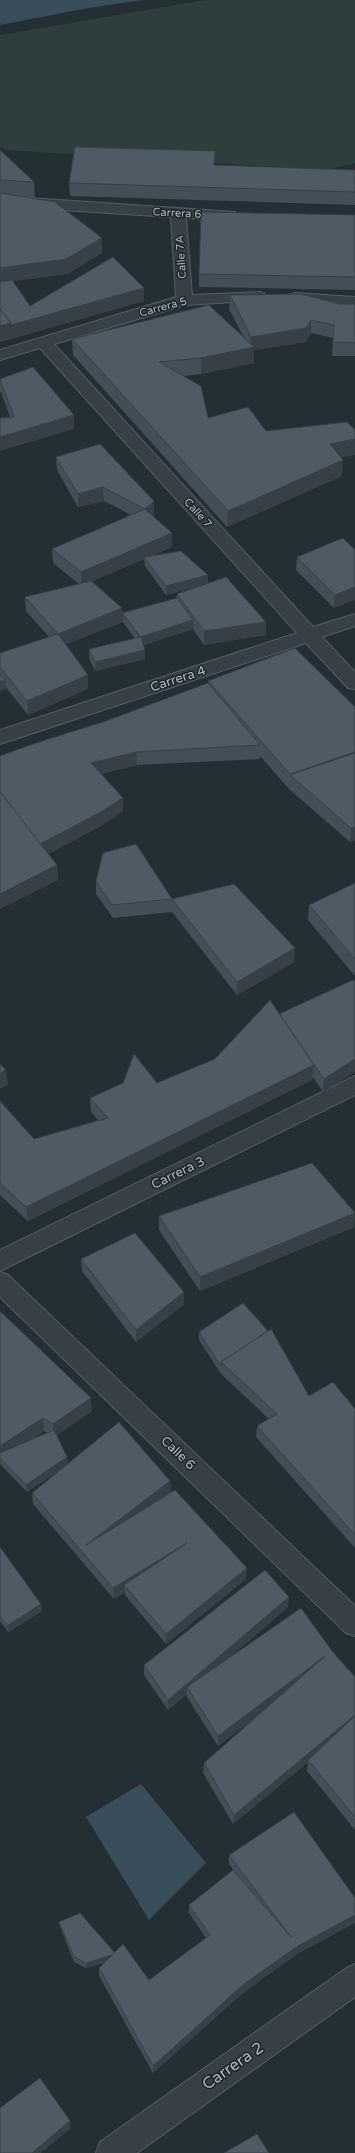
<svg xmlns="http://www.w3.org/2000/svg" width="355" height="2153" viewBox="0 0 355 2153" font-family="'Varela Round',sans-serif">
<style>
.green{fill:#2c3f3c}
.water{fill:#394d5a}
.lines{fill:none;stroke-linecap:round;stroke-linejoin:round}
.minor-casing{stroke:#545e64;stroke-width:2}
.minor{fill:#374046;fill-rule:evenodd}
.wall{fill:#444e56;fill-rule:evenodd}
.shaded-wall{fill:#374046}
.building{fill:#4f5b64;stroke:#374046}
.labels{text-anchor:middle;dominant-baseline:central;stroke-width:3;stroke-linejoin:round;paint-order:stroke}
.far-street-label{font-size:11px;fill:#b1bbc2;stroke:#1c242b}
.street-label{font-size:13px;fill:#b1bbc2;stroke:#1c242b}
.near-street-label{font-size:16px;fill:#b1bbc2;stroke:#1c242b}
</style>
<rect width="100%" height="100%" fill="#232e35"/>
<polygon class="green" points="205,0 355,0 355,163 327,170 6,150 0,147 0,35"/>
<g class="water">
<polygon points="0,0 143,0 88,8 0,25"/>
<polygon points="141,1784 206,1863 149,1920 86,1817"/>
</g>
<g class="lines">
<defs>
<g id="minor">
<polygon points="0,196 235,212 238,215 235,218 230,220 186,218 192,295 259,292 265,294 267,297 265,300 185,305 54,344 313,627 355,614 355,626 322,637 355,672 355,689 348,688 306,643 0,744 0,730 297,633 40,348 0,360 0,350 176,297 171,217 0,206"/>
<polygon points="295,293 355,297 355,307 289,301 287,298 289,295"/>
<polygon points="355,1076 355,1095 0,1271 0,1250"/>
<polygon points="0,1272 8,1275 355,1606 355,1636 346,1633 0,1297"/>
<polygon points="355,1964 355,1997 137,2153 96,2153 100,2142 345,1969"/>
</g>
</defs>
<use href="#minor" class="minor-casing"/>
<use href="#minor" class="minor"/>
</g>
<g class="wall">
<polygon points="0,150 34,182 35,197 20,197 102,253 67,274 13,281 30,306 144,301 0,342"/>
<polygon points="215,165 355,170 355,205 70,196 69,183"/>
<polygon points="355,215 355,290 199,287 199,274"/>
<polygon points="230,295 339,304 355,304 355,356 332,356 333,338 311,333 306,342 254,350 254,363 201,374 183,376 208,418 266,431 342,458 342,476 227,527 73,355 72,339 244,338 229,309"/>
<polygon points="0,379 74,415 74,429 10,417 1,392 0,393"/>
<polygon points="56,457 154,501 154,515 153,516 172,547 152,556 208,575 208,583 266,622 266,635 204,645 193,629 143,645 145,659 95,671 89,658 89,649 135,639 123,622 122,613 177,598 177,594 195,587 166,595 145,566 144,559 92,581 122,608 123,622 66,644 88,675 88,689 28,715 5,686 6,689 0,691 0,653 49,637 26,611 25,597 79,584 53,563 52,549 131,515 104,501 78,507 57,470"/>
<polygon points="343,538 334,608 296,570 297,557"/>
<polygon points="208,681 355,707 355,840 350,842 289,789 260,756 260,759 137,765 101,774 123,811 101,826 48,854 57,865 58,880 0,909 106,721 208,683"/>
<polygon points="96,881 172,899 172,912 113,918 96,894"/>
<polygon points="355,883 355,976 308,920 309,905"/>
<polygon points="172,899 295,948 294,962 237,995 172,912"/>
<polygon points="353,980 323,1092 313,1077 312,1080 28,1221 0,1195 0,1101 34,1139 98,1120 91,1112 90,1098 157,1083 215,1059 279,1014"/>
<polygon points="159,1216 354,1227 200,1291 159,1230"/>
<polygon points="81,1259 184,1304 136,1342 82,1271"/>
<path d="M0 1311 92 1411 57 1435 67 1457 68 1464 170 1481 171 1492 167 1494 246 1579 166 1644 125 1595V1592L114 1599 33 1504 32 1493 60 1470 27 1492 0 1464ZM44 1431 47 1433 34 1438Z"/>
<polygon points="199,1332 309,1396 355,1409 355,1548 256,1437 257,1426 269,1419 221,1374 199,1340"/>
<polygon points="0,1547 42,1611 8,1632 0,1621"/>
<polygon points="288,1607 228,1659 332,1651 355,1677 355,1830 307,1771 308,1762 233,1824 203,1773 204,1763 256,1717 218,1746 187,1697 187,1694 168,1710 144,1675 144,1665"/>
<polygon points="229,1855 355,1898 355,1923 297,1954 244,1992 153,2073 99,1976 99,1968 104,1963 86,1968 74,1962 60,1927 59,1922 114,1952 149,1980 206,1938 189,1913 189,1905 234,1871 229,1864"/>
</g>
<g class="shaded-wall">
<polygon points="102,238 102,253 67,274 0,283 0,268"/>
<polygon points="144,288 144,301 0,342 0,326"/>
<polygon points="311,320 311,333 306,342 254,350 254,363 201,374 201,358 251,348 251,337"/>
<polygon points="74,415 74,429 0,451 0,437"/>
<polygon points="355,439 355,455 329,460 330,444"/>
<polygon points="343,460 342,476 227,527 228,511"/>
<polygon points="103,487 104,501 78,507 78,494"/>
<polygon points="154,501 154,515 145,523 145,509"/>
<polygon points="172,533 172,547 146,559 144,557 144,559 82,586 81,572"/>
<polygon points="208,575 208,584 166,595 166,586"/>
<polygon points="355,587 355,600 334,608 335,595"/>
<polygon points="122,608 123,622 59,647 58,634"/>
<polygon points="193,620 193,629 141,646 141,637"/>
<polygon points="266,622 266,635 204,645 204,631"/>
<polygon points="145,650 145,659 95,671 95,662"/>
<polygon points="88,675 88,689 28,715 27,701"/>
<polygon points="5,680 6,689 0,691 0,682"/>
<polygon points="136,752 137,765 92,776 91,763"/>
<polygon points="355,752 355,766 290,775 290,774"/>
<polygon points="123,798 123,811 101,826 40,858 39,844"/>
<polygon points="355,827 355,840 350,842 351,828"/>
<polygon points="57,865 58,880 0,909 0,894"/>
<polygon points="295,948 294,962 237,995 237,982"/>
<polygon points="355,1059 355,1072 323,1092 324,1079"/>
<polygon points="314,1065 312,1080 28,1221 26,1207"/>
<polygon points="6,1070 8,1085 0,1089 0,1074"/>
<polygon points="355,1213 354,1227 200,1291 200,1277"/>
<polygon points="184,1292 184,1304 136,1342 136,1330"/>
<polygon points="91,1398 92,1411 54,1437 53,1424"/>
<polygon points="43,1418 44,1431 1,1459 0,1458 0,1446"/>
<polygon points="67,1457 68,1465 27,1492 26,1485"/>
<polygon points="170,1481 171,1492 87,1556 86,1545"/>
<polygon points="187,1543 124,1585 125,1592 114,1599 113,1588"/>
<polygon points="247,1568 246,1579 166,1644 166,1634"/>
<polygon points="289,1597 288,1607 190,1692 187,1687 187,1694 168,1710 168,1700"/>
<polygon points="41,1604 42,1611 8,1632 7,1626"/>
<polygon points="325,1656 324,1666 218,1746 218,1736"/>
<polygon points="355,1715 355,1723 308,1760 308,1762 233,1824 234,1815"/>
<polygon points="355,1915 355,1923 297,1954 244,1992 153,2073 153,2066 244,1984 298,1946"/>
<polygon points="116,1954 116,1959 86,1968 86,1963"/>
<polygon points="70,2121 71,2128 41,2153 32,2153"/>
</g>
<g class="building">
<polygon points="75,147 215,151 214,165 355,170 355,192 69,183"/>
<polygon points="0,150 34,182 0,180"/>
<polygon points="0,193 55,202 102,238 66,259 0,268"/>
<polygon points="201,212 355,215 355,277 199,274"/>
<polygon points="113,257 144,288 11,325 11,323 0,309 0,282 12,280 30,306"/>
<polygon points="301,294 339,304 355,304 355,343 333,342 334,325 311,320 306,328 251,337 230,295"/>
<polygon points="209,305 254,347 201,358 159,362 201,386 208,418 248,407 266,431 347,422 355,430 355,439 330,444 343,460 228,511 72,339"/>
<polygon points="0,309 11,323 0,326"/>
<polygon points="33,367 74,415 0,437 0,418 14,417 0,379"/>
<polygon points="100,444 154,501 145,509 103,487 78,494 56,457"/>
<polygon points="145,509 172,533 81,572 52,549"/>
<polygon points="343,538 355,550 355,587 335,595 297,557"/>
<polygon points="181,551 208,575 166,586 144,557"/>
<polygon points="226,577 266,622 204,631 177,594"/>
<polygon points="91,581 122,608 58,634 88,675 27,701 0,667 0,653 58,634 25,597"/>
<polygon points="177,598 193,620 141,637 122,613"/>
<polygon points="141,637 145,650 95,662 89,649"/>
<polygon points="295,648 355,707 355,752 290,774 208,681"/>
<polygon points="0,673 5,680 0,682"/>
<polygon points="208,683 260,745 136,752 91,763 123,798 101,812 40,844 0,792 0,756 36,743 106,721"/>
<polygon points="355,753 355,827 351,828 290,775"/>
<polygon points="0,792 57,865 0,894"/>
<polygon points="136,844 172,899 112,905 96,881 103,853"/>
<polygon points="355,883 355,959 309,905"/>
<polygon points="234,884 295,948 237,982 172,899"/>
<polygon points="353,980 355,982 355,1059 324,1079 279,1014"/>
<polygon points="270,1000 314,1065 26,1207 0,1183 0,1101 34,1139 108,1118 90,1098 123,1083 134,1054 157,1083 215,1059"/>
<polygon points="0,1064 6,1070 0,1074"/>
<polygon points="312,1163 355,1213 200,1277 159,1216"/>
<polygon points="135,1233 184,1292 136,1330 81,1259"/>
<polygon points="243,1303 268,1331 221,1362 221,1366 199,1332"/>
<polygon points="0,1311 91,1398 53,1424 43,1418 0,1446"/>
<polygon points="271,1329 309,1396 333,1382 355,1409 355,1535 257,1426 277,1414 221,1362"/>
<polygon points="119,1422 170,1481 86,1545 175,1490 247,1568 166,1634 124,1585 187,1543 113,1588 32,1493"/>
<polygon points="54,1430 67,1457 26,1485 0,1458 0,1453"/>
<polygon points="0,1547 41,1604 7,1626 0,1616"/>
<polygon points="265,1570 289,1597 168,1700 144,1665"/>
<polygon points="301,1608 332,1651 355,1677 355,1715 234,1815 204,1763 325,1656 218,1736 187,1687"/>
<polygon points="355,1716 355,1817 308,1760"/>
<polygon points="294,1812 355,1898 355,1915 298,1946 244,1984 153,2066 99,1968 123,1944 149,1980 210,1935 189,1905 233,1870 291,1937 229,1855"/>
<polygon points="80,1913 114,1952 112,1955 86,1963 74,1957 59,1922"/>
<polygon points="40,2078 70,2121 32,2153 0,2153 0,2108"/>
<polygon points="257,2134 269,2153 224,2153"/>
</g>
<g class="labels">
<g class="far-street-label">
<text transform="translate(177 213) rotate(3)">Carrera 6</text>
<text transform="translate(181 257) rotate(-94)">Calle 7A</text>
<text transform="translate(163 307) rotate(-15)">Carrera 5</text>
<text transform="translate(198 513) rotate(48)">Calle 7</text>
</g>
<g class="street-label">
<text transform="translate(178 679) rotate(-18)">Carrera 4</text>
<text transform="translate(178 1173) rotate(-26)">Carrera 3</text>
<text transform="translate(178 1453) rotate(44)">Calle 6</text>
</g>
<g class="near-street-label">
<text transform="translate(233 2066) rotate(-35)">Carrera 2</text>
</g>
</g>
</svg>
